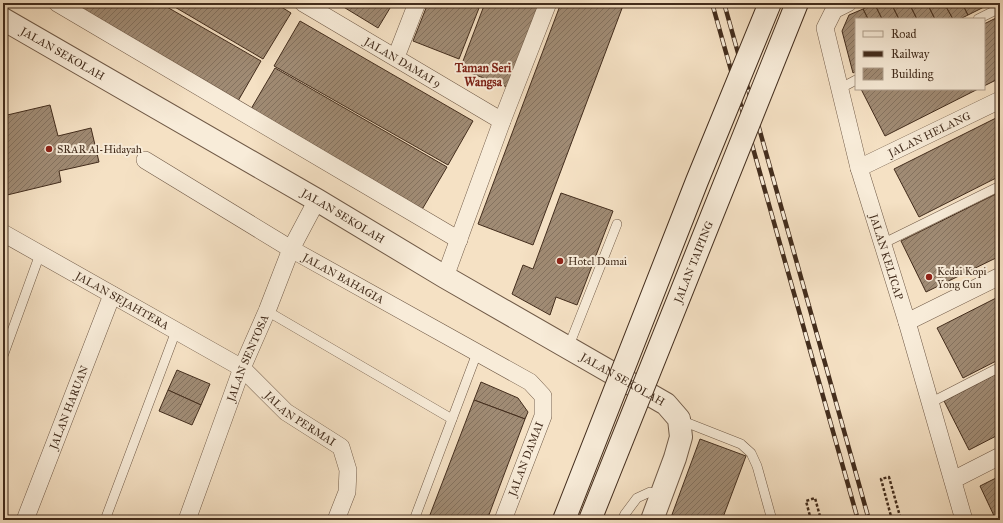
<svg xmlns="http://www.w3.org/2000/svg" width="1003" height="523" viewBox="0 0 1003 523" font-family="'IM FELL Great Primer',serif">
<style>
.building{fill:url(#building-hatch);stroke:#432d1d}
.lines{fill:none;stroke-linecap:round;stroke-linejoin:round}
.service-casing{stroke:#705a47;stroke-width:10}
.minor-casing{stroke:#705a47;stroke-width:18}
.tertiary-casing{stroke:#705a47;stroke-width:24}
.path{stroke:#432d1d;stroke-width:2.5;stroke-dasharray:3 2;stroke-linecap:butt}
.service{stroke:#f8ecd9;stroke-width:9}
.minor{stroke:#f8ecd9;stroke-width:17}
.tertiary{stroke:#f8ecd9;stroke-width:22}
.rail-casing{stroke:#432d1d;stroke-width:4.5}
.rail{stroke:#f8ecd9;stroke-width:3;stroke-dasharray:9;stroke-linecap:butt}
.secondary-bridge-casing{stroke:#432d1d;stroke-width:24;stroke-linecap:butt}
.secondary-bridge{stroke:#f8ecd9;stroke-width:22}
.poi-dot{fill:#8f2418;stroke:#f8ecd9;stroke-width:1.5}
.labels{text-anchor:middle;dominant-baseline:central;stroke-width:4;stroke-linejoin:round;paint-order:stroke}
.street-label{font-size:11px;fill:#432d1d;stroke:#f8ecd9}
.poi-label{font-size:11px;fill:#432d1d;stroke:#f8ecd9;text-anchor:start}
.neighbourhood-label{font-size:12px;font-weight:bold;fill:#7a1f14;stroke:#f8ecd9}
</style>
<defs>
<pattern id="building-hatch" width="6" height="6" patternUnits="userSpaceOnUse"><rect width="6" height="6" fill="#a08b74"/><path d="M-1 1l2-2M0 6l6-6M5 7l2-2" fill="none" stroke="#84725f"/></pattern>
</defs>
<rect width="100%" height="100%" fill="#f5e1c4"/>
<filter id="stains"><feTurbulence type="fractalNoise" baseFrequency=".005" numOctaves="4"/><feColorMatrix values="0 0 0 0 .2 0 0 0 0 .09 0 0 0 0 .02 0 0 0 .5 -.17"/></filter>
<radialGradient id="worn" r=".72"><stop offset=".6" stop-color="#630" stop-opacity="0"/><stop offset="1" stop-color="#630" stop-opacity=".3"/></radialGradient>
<g class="building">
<polygon points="70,3 160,3 261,61 238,101"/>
<polygon points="168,3 275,3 291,13 263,59"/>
<polygon points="337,3 393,3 378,28"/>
<polygon points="428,3 481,3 459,59 413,41"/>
<polygon points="485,3 542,3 510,88 460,69"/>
<polygon points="561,3 624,3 533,245 478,224"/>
<polygon points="874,3 891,3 899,19 882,19"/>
<polygon points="874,3 882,19 868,19 863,9"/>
<polygon points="891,3 909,3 917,19 899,19"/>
<polygon points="909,3 927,3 935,19 917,19"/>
<polygon points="927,3 944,3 953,19 935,19"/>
<polygon points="944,3 962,3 968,15 960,19 953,19"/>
<polygon points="962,3 979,3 982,8 968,15"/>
<polygon points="979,3 991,3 982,8"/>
<polygon points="863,9 868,19 856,19 856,71 853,73 842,31 849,15"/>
<polygon points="1000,16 1000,78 984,86 984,24"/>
<polygon points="300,21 473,121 448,165 274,66"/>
<polygon points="275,68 447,167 420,213 248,114"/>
<polygon points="861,89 978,89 885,136"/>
<polygon points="50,105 58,136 91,128 99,162 59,171 61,182 3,196 3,116"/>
<polygon points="1000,116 1000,176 919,217 894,169"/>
<polygon points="1000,192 1000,256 926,292 901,241"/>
<polygon points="561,193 613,211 577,305 556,297 550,315 512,294 523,265 533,269"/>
<polygon points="1000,296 1000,359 963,378 937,328"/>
<polygon points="177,370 210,384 201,405 168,390"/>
<polygon points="1000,372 1000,434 969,450 944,401"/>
<polygon points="481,382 518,398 528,412 525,419 474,400"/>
<polygon points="168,390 201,405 192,425 159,411"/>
<polygon points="474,400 525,419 487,520 428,520"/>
<polygon points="700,439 746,456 722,520 670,520"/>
<polygon points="1000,476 1000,520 996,520 980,486"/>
</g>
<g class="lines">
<defs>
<g id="service">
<polyline points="978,19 1000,8"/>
<polyline points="839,89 856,80"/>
<polyline points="882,244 1000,186"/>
<polyline points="267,311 452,419"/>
<polyline points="568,348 617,224"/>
<polyline points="3,356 40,254"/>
<polyline points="930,403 1000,367"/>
<polyline points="680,420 741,444 751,453 757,466 772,520"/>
<polyline points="105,520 176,331"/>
<polyline points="414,520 477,353"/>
<polyline points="622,520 625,514 637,498 650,492 660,498"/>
</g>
<g id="minor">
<polyline points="57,3 459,240"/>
<path id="s1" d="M303 3 502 121"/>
<path id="s2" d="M848 3 834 10 825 28 859 168 907 322 964 520"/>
<polyline points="396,57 417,3"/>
<path id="s3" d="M145 160 291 249 530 382 543 396V416L503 520"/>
<path id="s4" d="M859 168 1000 100"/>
<path id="s5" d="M3 233 242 368 286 412 341 447 348 470 347 492 336 520"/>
<polyline points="445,277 502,121 548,3"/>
<polyline points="907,322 1000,276"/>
<polyline points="953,480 1000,456"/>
<path id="s6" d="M25 520 112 295"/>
<path id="s7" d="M187 520 242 368 267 311 291 249 317 200"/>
</g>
<g id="tertiary">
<path id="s8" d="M3 19 317 200 445 277 666 404 679 419 681 437 675 458 652 520"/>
</g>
</defs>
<use href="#service" class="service-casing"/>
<use href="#minor" class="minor-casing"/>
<use href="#tertiary" class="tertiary-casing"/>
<g class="path">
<polyline points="811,520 806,501 815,498 821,520"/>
<polyline points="892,520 881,479 889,477 901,520"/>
</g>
<use href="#service" class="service"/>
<use href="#minor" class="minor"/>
<use href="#tertiary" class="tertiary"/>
<defs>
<g id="rail">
<polyline points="712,3 858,520"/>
<polyline points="724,3 869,520"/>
</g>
</defs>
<use href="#rail" class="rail-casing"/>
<use href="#rail" class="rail"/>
<defs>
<g id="secondary-bridge">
<polyline points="564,520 697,181 770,3"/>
<path id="s9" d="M590 520 797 3"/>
</g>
</defs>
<use href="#secondary-bridge" class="secondary-bridge-casing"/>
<use href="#secondary-bridge" class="secondary-bridge"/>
</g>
<g class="poi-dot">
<circle cx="49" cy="149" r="4"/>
<circle cx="560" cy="261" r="4"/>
<circle cx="929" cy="277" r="4"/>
</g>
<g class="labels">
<g class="street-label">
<text stroke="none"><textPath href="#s8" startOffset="69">JALAN SEKOLAH</textPath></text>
<text stroke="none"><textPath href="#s1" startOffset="116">JALAN DAMAI 9</textPath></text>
<text stroke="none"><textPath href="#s4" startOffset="78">JALAN HELANG</textPath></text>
<text stroke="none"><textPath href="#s8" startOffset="393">JALAN SEKOLAH</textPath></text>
<text stroke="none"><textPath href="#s2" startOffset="273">JALAN KELICAP</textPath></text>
<text stroke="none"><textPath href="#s9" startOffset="278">JALAN TAIPING</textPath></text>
<text stroke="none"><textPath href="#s3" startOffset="231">JALAN BAHAGIA</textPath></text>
<text stroke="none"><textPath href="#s5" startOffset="137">JALAN SEJAHTERA</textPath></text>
<text stroke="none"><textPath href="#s7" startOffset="173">JALAN SENTOSA</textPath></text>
<text stroke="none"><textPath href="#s8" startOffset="717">JALAN SEKOLAH</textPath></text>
<text stroke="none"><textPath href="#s6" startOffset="121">JALAN HARUAN</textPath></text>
<text stroke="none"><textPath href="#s5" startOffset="352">JALAN PERMAI</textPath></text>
<text transform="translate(526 459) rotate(-69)">JALAN DAMAI</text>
</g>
<g class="poi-label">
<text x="57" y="149">SRAR Al-Hidayah</text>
<text x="568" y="261">Hotel Damai</text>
<text x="937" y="271">Kedai Kopi<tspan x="937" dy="13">Yong Cun</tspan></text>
</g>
<g class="neighbourhood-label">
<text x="483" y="68">Taman Seri<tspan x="483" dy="14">Wangsa</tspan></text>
</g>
</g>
<rect width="1003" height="523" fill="none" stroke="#f5e1c4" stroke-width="16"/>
<rect x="4" y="4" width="995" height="515" fill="none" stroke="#432d1d" stroke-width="2"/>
<rect x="8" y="8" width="987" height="507" fill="none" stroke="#432d1d"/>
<rect x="855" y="18" width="130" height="72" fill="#f8ecd9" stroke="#b0a08e"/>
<rect x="863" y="31" width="20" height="6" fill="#f8ecd9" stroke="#b0a08e"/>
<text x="891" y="38" font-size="12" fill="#432d1d">Road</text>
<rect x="863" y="51" width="20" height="6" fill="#432d1d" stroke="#b0a08e"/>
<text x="891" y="58" font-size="12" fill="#432d1d">Railway</text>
<rect x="863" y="68" width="20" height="12" fill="url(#building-hatch)" stroke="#b0a08e"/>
<text x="891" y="78" font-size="12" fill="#432d1d">Building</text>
<rect width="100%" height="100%" filter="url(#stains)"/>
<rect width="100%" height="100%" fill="url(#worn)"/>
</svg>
